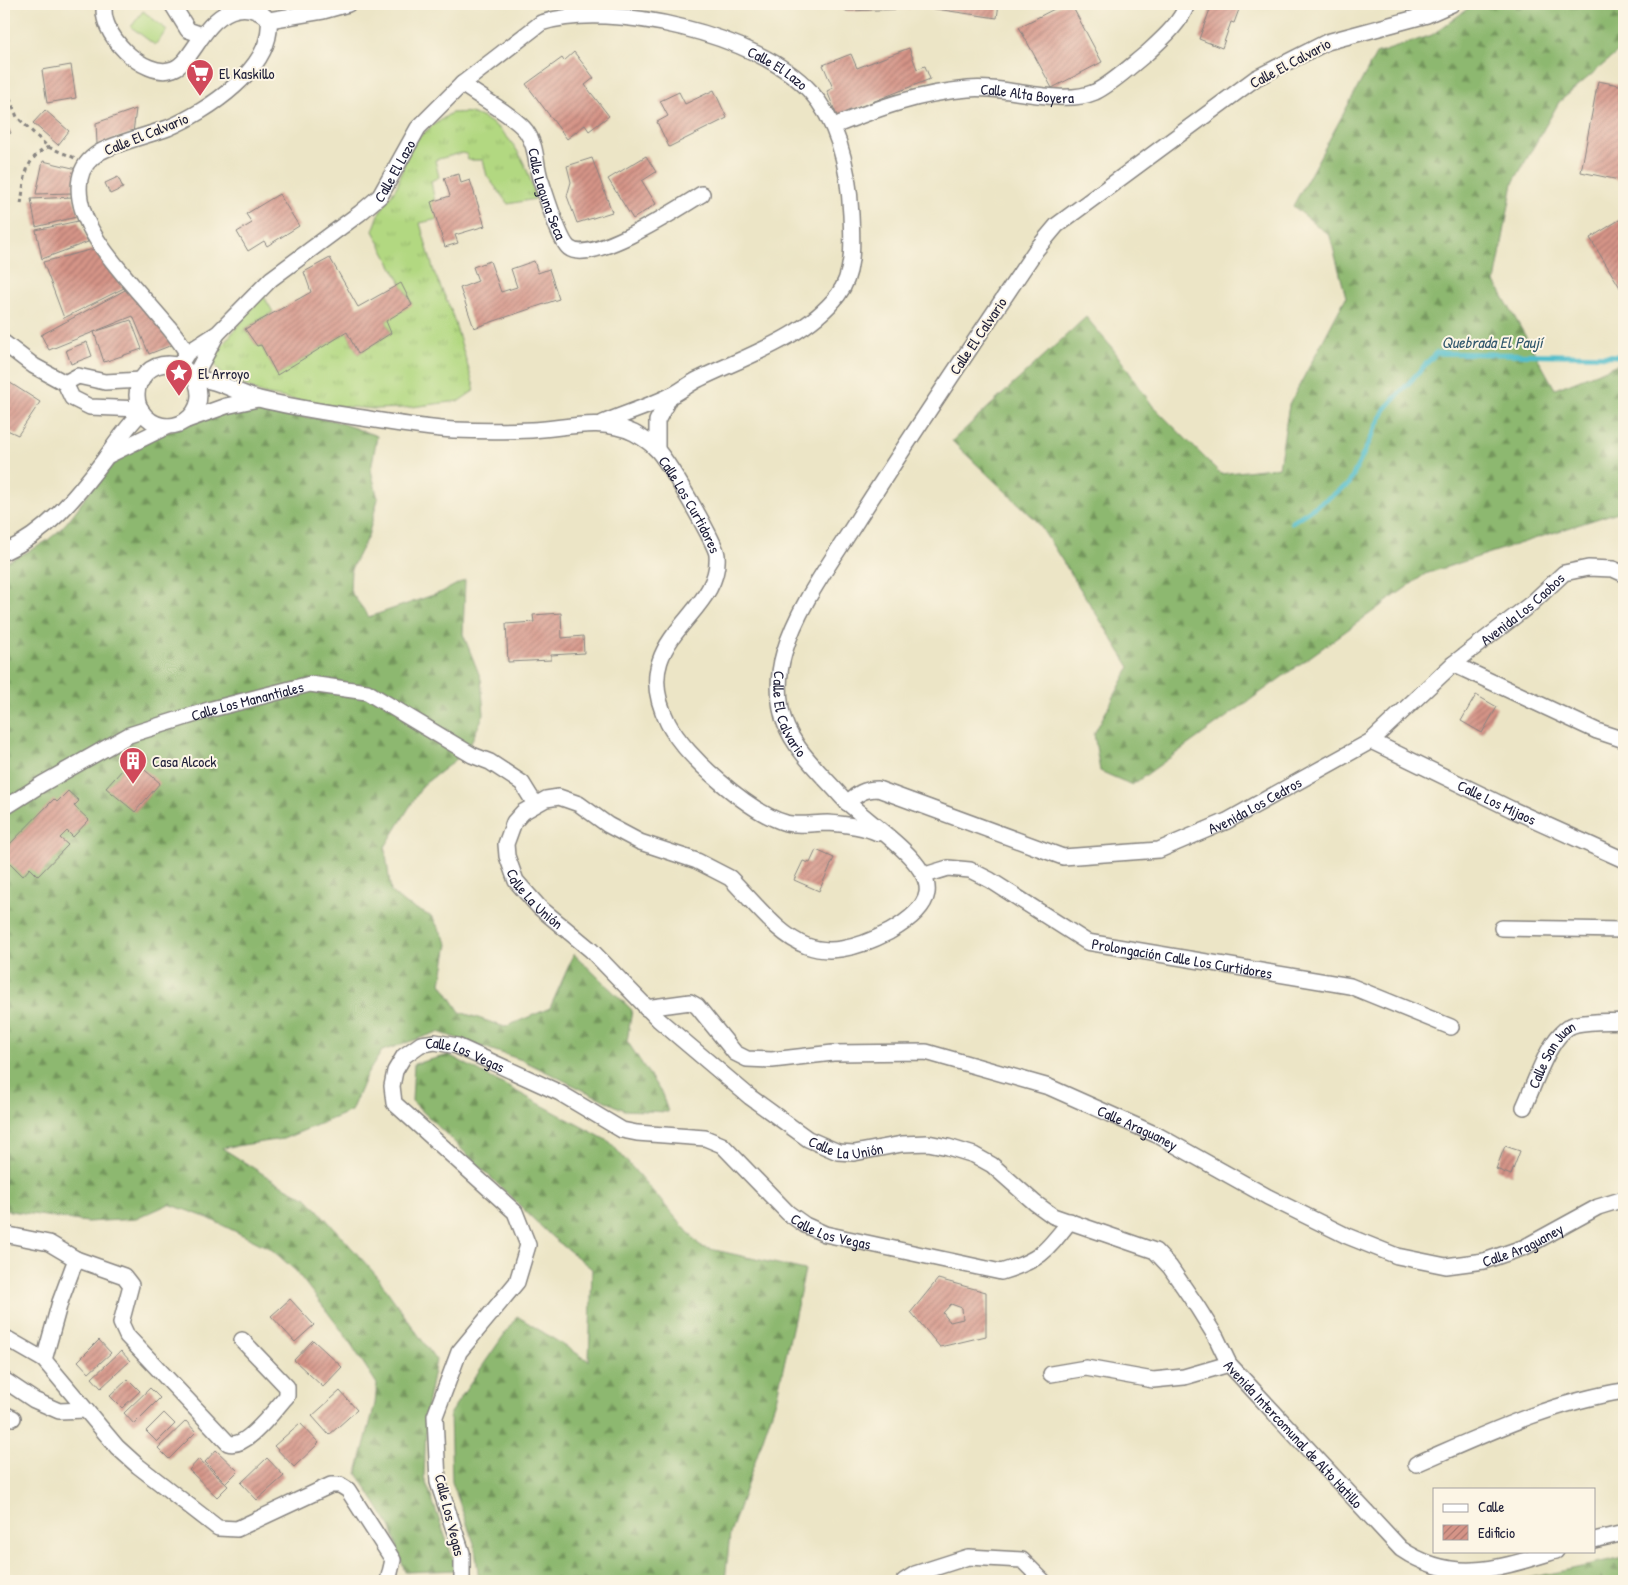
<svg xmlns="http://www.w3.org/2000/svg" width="1628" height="1585" viewBox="0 0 1628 1585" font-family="'Patrick Hand',sans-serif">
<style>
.grass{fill:url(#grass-tufts);stroke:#6a7d5e}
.forest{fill:url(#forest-firs);stroke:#586d55}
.pitch{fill:#b2d881;stroke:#6a7d5e}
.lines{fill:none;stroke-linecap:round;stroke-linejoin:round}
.stream{stroke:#51bdcb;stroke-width:5}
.building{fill:url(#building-hatch);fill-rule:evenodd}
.street-casing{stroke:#878480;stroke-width:18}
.path{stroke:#878480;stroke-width:3;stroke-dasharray:4 4;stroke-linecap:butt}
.street{stroke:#fff;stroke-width:15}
.labels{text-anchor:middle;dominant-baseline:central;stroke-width:4;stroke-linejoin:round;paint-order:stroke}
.street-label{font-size:15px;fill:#22223b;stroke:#fcf5e5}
.poi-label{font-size:15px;fill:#22223b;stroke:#fcf5e5;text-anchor:start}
.water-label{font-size:16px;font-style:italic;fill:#32586d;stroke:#fcf5e5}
</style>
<defs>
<pattern id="grass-tufts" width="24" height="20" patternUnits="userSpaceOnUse" patternTransform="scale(1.25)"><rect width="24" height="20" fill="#b2d881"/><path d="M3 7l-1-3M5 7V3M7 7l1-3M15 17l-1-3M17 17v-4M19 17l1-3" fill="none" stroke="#99b970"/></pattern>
<pattern id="forest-firs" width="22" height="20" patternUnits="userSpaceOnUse" patternTransform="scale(1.25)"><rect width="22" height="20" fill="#8db86f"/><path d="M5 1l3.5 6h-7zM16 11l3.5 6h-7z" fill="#73955c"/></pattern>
<pattern id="building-hatch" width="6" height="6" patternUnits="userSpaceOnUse" patternTransform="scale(1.25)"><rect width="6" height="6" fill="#d59487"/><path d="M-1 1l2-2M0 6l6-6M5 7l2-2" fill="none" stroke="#ac7870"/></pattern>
</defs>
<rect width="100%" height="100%" fill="#fcf5e5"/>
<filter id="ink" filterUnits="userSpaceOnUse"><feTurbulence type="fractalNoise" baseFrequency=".02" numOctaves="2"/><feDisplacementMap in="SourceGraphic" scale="10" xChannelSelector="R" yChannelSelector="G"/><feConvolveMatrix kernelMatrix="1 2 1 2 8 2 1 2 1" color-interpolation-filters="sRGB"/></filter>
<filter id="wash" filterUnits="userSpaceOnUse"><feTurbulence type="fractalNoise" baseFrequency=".0096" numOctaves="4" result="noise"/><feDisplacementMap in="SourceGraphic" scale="20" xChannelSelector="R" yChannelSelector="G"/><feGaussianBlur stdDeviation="1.12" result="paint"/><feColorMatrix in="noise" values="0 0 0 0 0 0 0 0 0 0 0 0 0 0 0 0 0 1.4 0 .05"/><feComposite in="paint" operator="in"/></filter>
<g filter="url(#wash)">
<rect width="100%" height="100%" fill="#ece5c6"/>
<path class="grass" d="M451 113C457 113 464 112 470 113 508 123 529 164 535 199L508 204 487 176 483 160H468L467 154 461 153 435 160 439 177 431 181 438 219 420 223 434 272 451 310 475 390 459 401 403 408 374 409 324 405 263 394 222 375 214 363 216 353 263 295 273 312 245 329 257 346 261 345 277 375 347 332 358 354 391 333 386 321 412 304 373 231 380 212 397 186 411 144 432 126Z"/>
<g class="forest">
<polygon points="1474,4 1624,4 1624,47 1559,102 1513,183 1495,282 1555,389 1624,362 1624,510 1425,574 1132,785 1100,771 1094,734 1130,667 1037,521 952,441 1086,317 1113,349 1152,405 1221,474 1279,467 1289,405 1346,297 1330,236 1293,206 1376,54 1432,35"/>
<path d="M238 410 332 420 377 436 371 470 378 499 368 536 351 569 350 591 369 617 442 592 465 580 463 634 481 679 484 714 467 751 423 785 385 847 391 892 404 903 432 917 448 944 441 983 460 1012 505 1027 550 1008 574 954 632 1010 627 1041 662 1094 668 1112 624 1110 522 1060 438 1032 382 1051 366 1076 351 1111 283 1139 222 1148 274 1181 307 1198 376 1275 436 1360 427 1406 424 1477 457 1570 405 1572 391 1528 357 1473 375 1404 377 1384 345 1335 296 1271 271 1249 208 1218 169 1204 136 1219 87 1222 4 1210V563C18 556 35 549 48 540 76 520 90 483 115 462 150 433 196 422 238 410Z"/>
<polygon points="449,1055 610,1142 701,1247 805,1270 776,1400 730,1534 725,1581 479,1581 475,1546 452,1482 450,1413 517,1316 589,1361 592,1269 552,1237 412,1101 414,1064"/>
<polygon points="1624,1558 1624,1581 1515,1581"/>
</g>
<polygon class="pitch" points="143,11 167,30 155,45 131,27"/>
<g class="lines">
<polyline class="stream" points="1292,522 1349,484 1385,409 1436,353 1624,356"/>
</g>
<g id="blocks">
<g class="building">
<polygon points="657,4 677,4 676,8"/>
<polygon points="681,4 695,4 694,7"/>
<polygon points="845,4 910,4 910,9 845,11"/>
<polygon points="930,4 999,4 997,18 929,8"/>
<polygon points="1064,4 1071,4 1102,62 1052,88 1019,27"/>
<polygon points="1212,4 1241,4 1234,23 1231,22 1222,48 1199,39"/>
<polygon points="909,48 917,69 925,66 930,79 837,116 827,91 833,88 823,65 851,54 857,68"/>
<polygon points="574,52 594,78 585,85 609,116 589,131 585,125 567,139 526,84 562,58 564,61"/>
<polygon points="71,65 76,98 47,103 42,70"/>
<polygon points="1598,81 1624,86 1624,181 1581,172"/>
<polygon points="714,90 727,118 669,147 657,122 668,116 660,101 679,92 685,104"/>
<polygon points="136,109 133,133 97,144 96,123"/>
<polygon points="45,110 69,131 58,145 33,123"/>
<polygon points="5,122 11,133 4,137 4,123"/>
<polygon points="646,156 656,172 642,181 656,204 633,219 608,179"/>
<polygon points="592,158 612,212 577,223 567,196 571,182 567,166"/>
<polygon points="43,161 77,169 72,193 36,194"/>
<polygon points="459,174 461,183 470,180 485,226 455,235 458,243 445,247 431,202 450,196 444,178"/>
<polygon points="118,177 123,188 110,194 105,183"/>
<polygon points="279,194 299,226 267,246 264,241 248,251 237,232 252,223 246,214"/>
<polygon points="73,197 80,216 36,227 31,199"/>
<polygon points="1624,217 1624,294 1590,238"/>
<polygon points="78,221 88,242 42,259 36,230"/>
<polygon points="94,249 124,288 64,318 43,262"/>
<polygon points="330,258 358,307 401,283 412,305 386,321 391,333 358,354 347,332 277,375 261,345 257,346 245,329 311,292 304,272"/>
<polygon points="490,261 501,292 517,287 511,269 534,261 538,273 549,269 559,299 474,328 460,288 478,281 473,267"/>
<polygon points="127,289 147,310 172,345 149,354 133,316 49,350 41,335"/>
<polygon points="131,320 142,349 104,362 94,332"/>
<polygon points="87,342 92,356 71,364 66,350"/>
<polygon points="4,379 40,402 18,435 5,429 7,426 4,424"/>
<polygon points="561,613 562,638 583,636 584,653 551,655 551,660 508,662 506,624 534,622 533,615"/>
<polygon points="1476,695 1497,707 1482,733 1461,721"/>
<polygon points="132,759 160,783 135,812 106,788"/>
<polygon points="68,791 79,801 74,806 89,820 73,837 67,831 60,838 68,845 38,876 30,868 23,876 4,857 4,850 54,799 57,802"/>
<polygon points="816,850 834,858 819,891 794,880 803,861 810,863"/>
<polygon points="1505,1146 1520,1151 1511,1175 1496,1169"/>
<path d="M938 1279 986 1292V1336L940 1347 911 1312ZM951 1304 962 1308 963 1319 950 1322 943 1313Z"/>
<polygon points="290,1299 314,1325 295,1342 271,1316"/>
<polygon points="99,1340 111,1353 89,1373 78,1361"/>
<polygon points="313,1340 342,1367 323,1387 294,1360"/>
<polygon points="121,1351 130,1361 101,1388 92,1378"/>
<polygon points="128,1379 140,1391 122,1408 110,1396"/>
<polygon points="150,1388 160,1398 134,1424 124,1413"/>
<polygon points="340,1391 357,1410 329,1435 312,1416"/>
<polygon points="164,1413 175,1424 157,1442 146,1431"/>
<polygon points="186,1421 196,1432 169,1459 158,1448"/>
<polygon points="300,1423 319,1443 294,1467 274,1446"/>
<polygon points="216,1450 238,1471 226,1483 205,1462"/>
<polygon points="267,1458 284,1476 257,1500 241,1483"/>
<polygon points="199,1459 228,1486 217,1497 189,1470"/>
</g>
</g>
</g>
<g filter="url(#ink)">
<use href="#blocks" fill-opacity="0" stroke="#878480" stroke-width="1"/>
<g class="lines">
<defs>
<g id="street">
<path d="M105 4C97 32 144 80 173 69 193 62 201 23 231 11 246 5 259 10 269 20 274 68 206 112 168 128 149 135 116 143 100 152 90 158 82 167 80 179 69 237 159 304 187 353"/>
<polyline points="172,4 188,30 202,35"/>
<path id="s1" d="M1452 4 1427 15 1327 42 1256 78 1057 225 1036 250C976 339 916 428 858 519 832 561 798 605 784 653 779 670 778 691 781 709 787 744 819 771 841 796 862 820 932 860 927 893 924 910 903 924 889 932 805 975 784 934 730 878L697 861 640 842 608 825 579 804 559 797 546 799 523 812 514 822 506 844 507 856 516 881 539 907 591 950 659 1020 750 1097 808 1139 838 1152 854 1153 902 1144 928 1143 948 1147 974 1155 992 1165 1035 1203 1053 1216 1155 1251 1170 1267 1198 1308 1216 1337 1229 1364 1401 1549C1454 1585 1500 1568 1556 1551"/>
<polyline points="269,20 323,11 348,4"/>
<path id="s2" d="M462 84C479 97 515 116 526 131 537 146 535 162 540 178 545 192 559 240 569 248 591 266 681 207 702 194"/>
<path id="s3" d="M834 126C878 108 920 93 968 89 1008 85 1060 107 1095 92 1112 84 1133 64 1147 53 1161 40 1181 23 1187 4"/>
<polyline points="4,343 34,366 65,383 72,398 90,407 141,409"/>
<circle cx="168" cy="395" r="31"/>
<path id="s4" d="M179 366 187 353 218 333 271 279 360 213 380 196 418 128 462 84 541 23C610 0 759 35 810 91 840 124 849 172 851 215 852 241 855 273 838 295 806 337 744 357 699 379 688 384 679 393 668 397 647 407 624 414 603 423"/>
<polyline points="194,377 217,334"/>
<path id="s5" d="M195 379C217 379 237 393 259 399 290 407 324 412 356 417 388 422 421 428 454 430 479 431 506 431 532 430 567 428 601 417 634 433 641 437 650 442 655 448 666 457 716 543 717 555 722 617 624 637 668 723 685 756 750 813 786 823 798 826 814 823 827 823 844 824 863 826 878 833"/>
<polyline points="65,383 78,376 105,382 142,380"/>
<polyline points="187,420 226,406 258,399"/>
<polyline points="657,448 657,421 670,396"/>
<polyline points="107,456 168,426"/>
<path d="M4 552C47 533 76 497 104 460 116 443 127 426 142 412"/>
<polyline points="1453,664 1597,731 1624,740"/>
<path id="s6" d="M1371 741 1511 809 1624 860"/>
<path id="s7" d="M847 803C857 794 864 789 878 789L1063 857 1159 850 1227 821 1371 741 1453 664 1532 603 1564 573 1588 568 1613 569 1624 574"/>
<path id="s8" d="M4 808 42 784 129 735 212 709 310 684 367 692 472 755 490 762 522 783 535 804"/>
<path id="s9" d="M925 875 948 868 970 870 990 880 1087 942 1350 986 1451 1027"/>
<polyline points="1502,928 1624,930"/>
<path id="s10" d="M646 1008 690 1002 697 1006 735 1053 747 1059 772 1060 833 1053 926 1052 1049 1087 1159 1136 1268 1197 1347 1236 1397 1256 1446 1266 1484 1261 1525 1247 1598 1207 1624 1199"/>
<path id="s11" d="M1524 1107C1535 1084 1551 1028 1577 1024 1592 1021 1609 1022 1624 1021"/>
<polyline points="4,1234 49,1243 76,1259 60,1302 44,1360"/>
<path d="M76 1259 124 1276 131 1285 121 1323 127 1336 228 1443C246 1450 275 1409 287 1396V1387L242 1340"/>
<polyline points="4,1337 44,1360 117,1447 138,1466 218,1528 237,1529 331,1485 340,1485 348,1490 393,1560 388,1581"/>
<polyline points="1051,1374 1086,1368 1153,1380 1184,1377 1229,1364"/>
<polyline points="4,1380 34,1400 59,1411 86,1410"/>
<polyline points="4,1414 13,1418"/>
<path d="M1416 1464C1483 1435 1552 1402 1624 1391"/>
<polyline points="1594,1540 1624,1533"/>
<path id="s12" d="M462 1581V1553L438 1482 435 1416 459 1352 517 1282 528 1245 515 1212 394 1103 392 1086 395 1071 404 1056 421 1044 435 1042 457 1046 560 1093 622 1130 637 1133 705 1138 722 1145 788 1213 805 1225 825 1234 1001 1272C1040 1260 1045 1253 1070 1221"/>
<polyline points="904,1581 915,1574 968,1557 1022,1560 1043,1581"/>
</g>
</defs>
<use href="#street" class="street-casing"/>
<g class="path">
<polyline points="4,83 17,117 48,147 75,158"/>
<path d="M21 204C25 179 23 160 48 147"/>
</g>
<use href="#street" class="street"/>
</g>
</g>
<defs>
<symbol id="supermarket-pin" viewBox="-11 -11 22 30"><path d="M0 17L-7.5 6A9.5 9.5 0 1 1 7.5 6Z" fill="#d1495b" stroke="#fcf5e5"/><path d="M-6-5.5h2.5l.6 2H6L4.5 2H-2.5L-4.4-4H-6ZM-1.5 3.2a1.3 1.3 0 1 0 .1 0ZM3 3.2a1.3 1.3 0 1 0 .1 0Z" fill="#fff"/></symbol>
<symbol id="sight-pin" viewBox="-11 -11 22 30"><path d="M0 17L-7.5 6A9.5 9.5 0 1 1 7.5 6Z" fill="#d1495b" stroke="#fcf5e5"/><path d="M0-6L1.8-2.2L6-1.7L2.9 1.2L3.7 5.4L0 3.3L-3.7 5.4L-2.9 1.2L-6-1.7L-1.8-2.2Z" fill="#fff"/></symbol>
<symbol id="building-pin" viewBox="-11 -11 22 30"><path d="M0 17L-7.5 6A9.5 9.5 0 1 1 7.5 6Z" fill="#d1495b" stroke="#fcf5e5"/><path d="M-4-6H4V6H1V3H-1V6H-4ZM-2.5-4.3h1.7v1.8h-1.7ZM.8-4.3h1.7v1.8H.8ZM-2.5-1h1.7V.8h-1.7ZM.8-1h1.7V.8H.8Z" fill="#fff"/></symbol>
</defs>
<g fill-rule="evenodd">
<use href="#supermarket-pin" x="184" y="57" width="32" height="43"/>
<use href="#sight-pin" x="163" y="357" width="32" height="43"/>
<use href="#building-pin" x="117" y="745" width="32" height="43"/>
</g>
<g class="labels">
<g class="street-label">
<text transform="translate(1290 63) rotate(-28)">Calle El Calvario</text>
<text stroke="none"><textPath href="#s4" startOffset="752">Calle El Lazo</textPath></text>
<text stroke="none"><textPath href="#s3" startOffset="199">Calle Alta Boyera</textPath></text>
<text transform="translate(146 134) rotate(-22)">Calle El Calvario</text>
<text stroke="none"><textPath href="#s4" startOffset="294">Calle El Lazo</textPath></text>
<text stroke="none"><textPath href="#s2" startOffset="146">Calle Laguna Seca</textPath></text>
<text transform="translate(978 336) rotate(-56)">Calle El Calvario</text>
<text stroke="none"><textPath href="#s5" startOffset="539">Calle Los Curtidores</textPath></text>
<text stroke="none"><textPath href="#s7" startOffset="768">Avenida Los Caobos</textPath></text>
<text stroke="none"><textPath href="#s8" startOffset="268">Calle Los Manantiales</textPath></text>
<text stroke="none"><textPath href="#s1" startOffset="1030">Calle El Calvario</textPath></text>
<text stroke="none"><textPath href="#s6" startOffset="140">Calle Los Mijaos</textPath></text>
<text stroke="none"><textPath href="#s7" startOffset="434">Avenida Los Cedros</textPath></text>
<text stroke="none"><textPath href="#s1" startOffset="1840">Calle La Unión</textPath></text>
<text stroke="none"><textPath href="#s9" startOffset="280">Prolongación Calle Los Curtidores</textPath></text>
<text stroke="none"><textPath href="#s12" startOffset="682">Calle Los Vegas</textPath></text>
<text stroke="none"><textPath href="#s11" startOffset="60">Calle San Juan</textPath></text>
<text stroke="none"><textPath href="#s10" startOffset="531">Calle Araguaney</textPath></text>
<text stroke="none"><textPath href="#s1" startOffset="2245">Calle La Unión</textPath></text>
<text stroke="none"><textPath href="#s12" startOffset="1102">Calle Los Vegas</textPath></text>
<text stroke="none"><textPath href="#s10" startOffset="951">Calle Araguaney</textPath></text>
<text stroke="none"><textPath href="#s1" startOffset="2815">Avenida Intercomunal de Alto Hatillo</textPath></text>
<text transform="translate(450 1515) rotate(76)">Calle Los Vegas</text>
</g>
<g class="poi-label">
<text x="219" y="73">El Kaskillo</text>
<text x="198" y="373">El Arroyo</text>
<text x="152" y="761">Casa Alcock</text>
</g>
<g class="water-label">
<text x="1492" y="342">Quebrada El Paují</text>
</g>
</g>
<rect width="1628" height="1585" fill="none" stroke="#fcf5e5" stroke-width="20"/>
<rect x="1433" y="1488" width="162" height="65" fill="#fcf5e5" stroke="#a5a1a1"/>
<rect x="1443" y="1504" width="25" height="8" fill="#ffffff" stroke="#a5a1a1"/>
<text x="1478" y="1512" font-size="15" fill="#22223b">Calle</text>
<rect x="1443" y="1525" width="25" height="15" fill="url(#building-hatch)" stroke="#a5a1a1"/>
<text x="1478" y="1538" font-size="15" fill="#22223b">Edificio</text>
</svg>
